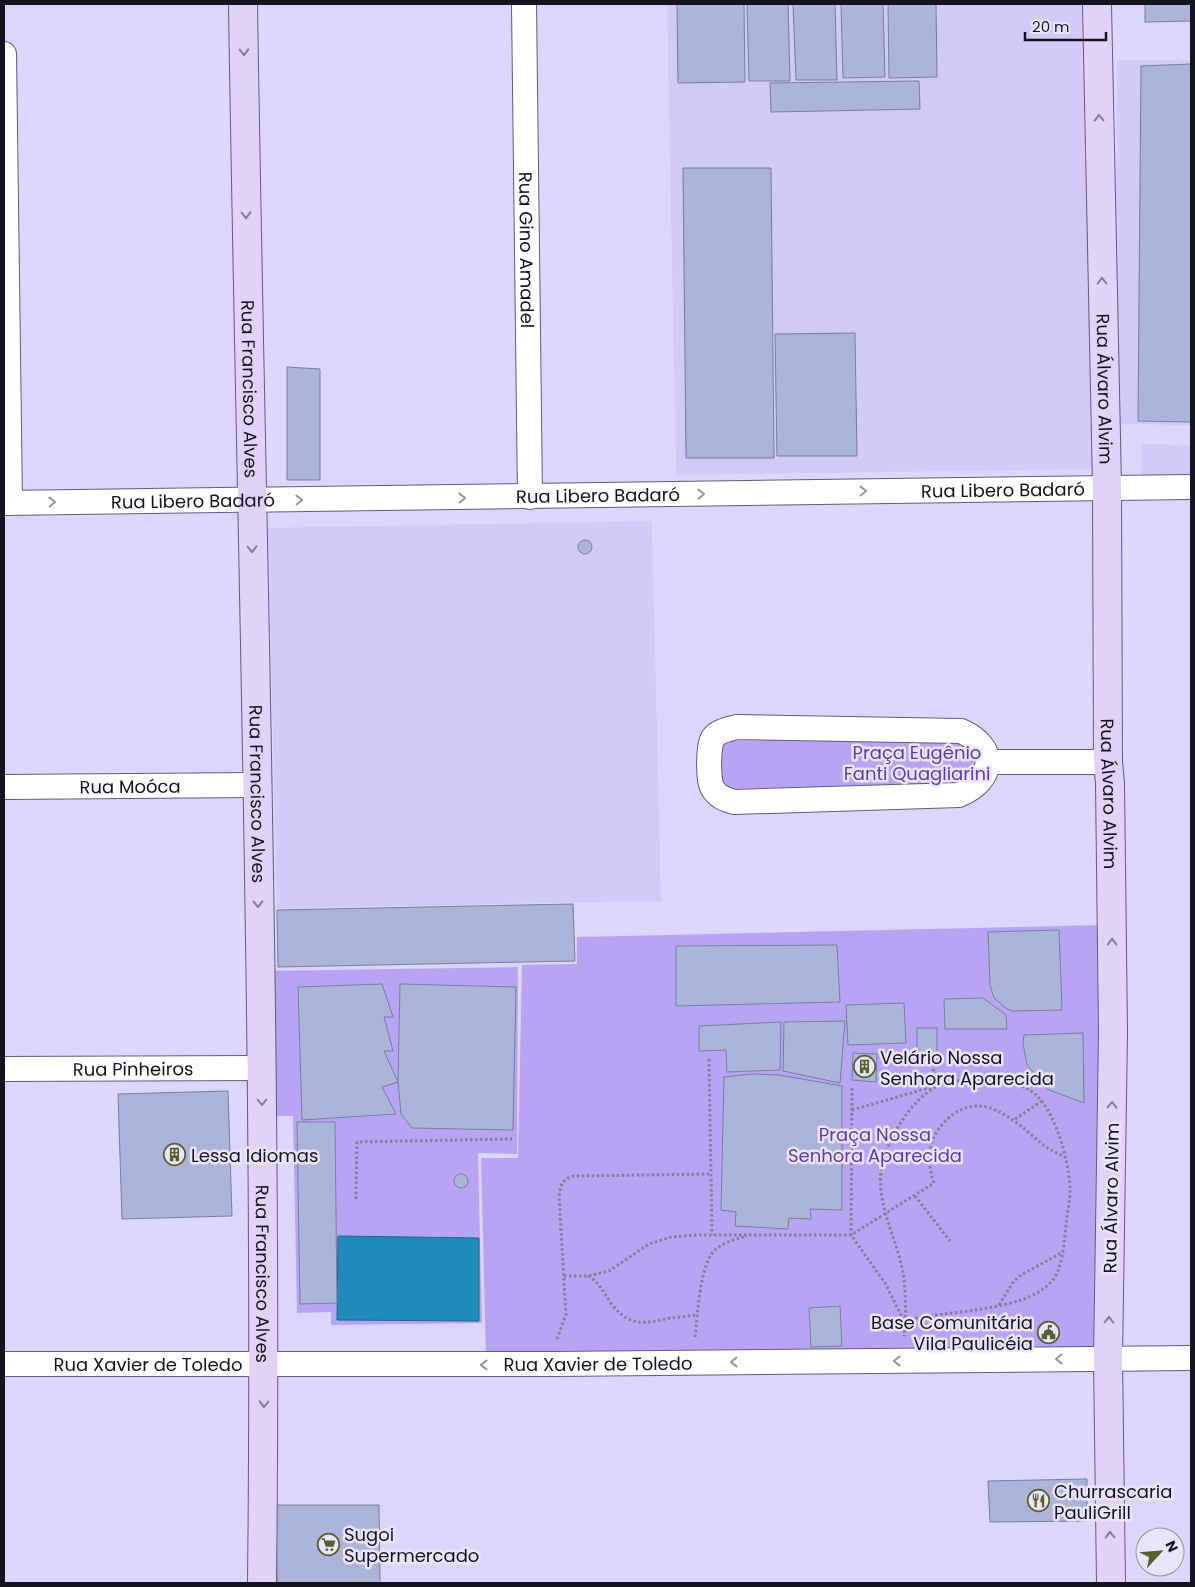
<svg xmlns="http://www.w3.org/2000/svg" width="1195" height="1587" viewBox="0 0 1195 1587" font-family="Poppins,sans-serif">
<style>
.built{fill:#d2c9f6}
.green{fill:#b7a5f3}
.water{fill:#1f89b9;stroke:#1c668b}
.building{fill:#acb5d9;stroke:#757d9f}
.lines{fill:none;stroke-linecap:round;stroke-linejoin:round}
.street-casing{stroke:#625a7b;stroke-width:26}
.secondary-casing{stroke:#625a7b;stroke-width:30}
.path{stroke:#837e99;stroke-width:3;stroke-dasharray:2.5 2.5;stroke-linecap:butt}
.street{stroke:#fff;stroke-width:24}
.secondary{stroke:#dfd4f8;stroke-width:28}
.oneway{stroke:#857d97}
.oneway2{stroke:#96959b}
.labels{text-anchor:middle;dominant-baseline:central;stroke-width:5;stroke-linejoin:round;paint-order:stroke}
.street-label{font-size:18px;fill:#161321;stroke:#eae5fc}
.park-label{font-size:18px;fill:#6038ac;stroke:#eae5fc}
.poi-label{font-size:18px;fill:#161321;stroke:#eae5fc;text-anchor:start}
</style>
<rect width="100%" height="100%" fill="#ddd6fc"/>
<g class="built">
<polygon points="667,4 1083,4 1092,469 676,475"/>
<polygon points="1117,60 1191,60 1191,425 1115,424"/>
<polygon points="1141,444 1191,445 1191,475 1142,476"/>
<polygon points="652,521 661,901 277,908 268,528"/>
</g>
<g class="green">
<polygon points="974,737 975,785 719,789 718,741"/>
<polygon points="1103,925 1107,1352 486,1358 481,1158 518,1158 522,965 577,964 577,937"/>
<polygon points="518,967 517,1154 478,1153 482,1323 331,1325 331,1312 297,1313 293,1116 266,1116 263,971"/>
</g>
<polygon class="water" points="338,1236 479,1238 479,1321 337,1320"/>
<g class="building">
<polygon points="677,4 744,4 745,82 678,83"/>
<polygon points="747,4 788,4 790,81 749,81"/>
<polygon points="793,4 835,4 837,80 796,80"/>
<polygon points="841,4 883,4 885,77 843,78"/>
<polygon points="888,4 936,4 937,77 889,78"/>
<polygon points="1145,4 1191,4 1191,21 1145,22"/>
<polygon points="1191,64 1191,422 1138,421 1141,66"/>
<polygon points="919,81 920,109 771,112 770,83"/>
<polygon points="683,168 771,168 774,458 686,458"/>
<polygon points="855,333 857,456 777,456 775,334"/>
<polygon points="287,367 320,369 320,480 287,480"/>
<circle cx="585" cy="547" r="7"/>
<polygon points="573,904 575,961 278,967 277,910"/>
<polygon points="1059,930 1062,1010 1013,1011 1007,1009 994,998 990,985 988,932"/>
<polygon points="837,945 840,1002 676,1006 676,946"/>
<polygon points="382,984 393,1017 384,1017 393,1051 384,1051 398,1082 382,1087 396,1114 302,1120 298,987"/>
<polygon points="400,984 516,987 513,1130 412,1128 401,1114 398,1082"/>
<polygon points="983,998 1006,1015 1007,1029 945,1029 944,999"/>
<polygon points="904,1003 906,1043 848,1045 846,1005"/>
<polygon points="845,1021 840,1083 783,1071 784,1022"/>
<polygon points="781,1022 780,1070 727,1072 726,1050 699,1051 699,1026"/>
<rect x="917" y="1028" width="20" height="32"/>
<polygon points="1083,1033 1084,1103 1049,1090 1027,1065 1023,1043 1024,1035"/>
<polygon points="853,1053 877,1054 876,1082 852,1080"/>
<polygon points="752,1074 779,1075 842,1086 842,1210 810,1209 811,1219 789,1218 788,1229 735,1226 736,1212 721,1210 724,1077"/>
<polygon points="228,1091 232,1216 122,1219 118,1094"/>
<polygon points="297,1122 335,1122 337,1303 300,1304"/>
<circle cx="461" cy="1181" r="7"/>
<polygon points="840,1306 842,1346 811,1347 809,1308"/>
<polygon points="1087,1479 1087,1521 990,1522 988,1481"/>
<polygon points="276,1505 379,1505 380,1583 277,1583"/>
</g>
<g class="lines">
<defs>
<g id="street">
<path id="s1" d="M524 4 530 497"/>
<polyline points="4,54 10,503"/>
<path id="s2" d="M4 503 1191 487"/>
<path d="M737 727 961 731C998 747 995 780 959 795L734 802C725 799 717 797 712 787 708 780 708 744 713 738 718 731 729 729 737 727Z"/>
<polyline points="988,762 1108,762"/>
<path id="s3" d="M4 787 256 785"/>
<path id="s4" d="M4 1069 262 1068"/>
<path id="s5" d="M4 1364H555L1191 1358"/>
</g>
<g id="secondary">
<path id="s6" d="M243 4C251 530 268 1057 262 1583"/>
<path id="s7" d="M1097 4 1107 487 1108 762 1110 783 1113 1032 1108 1359 1111 1583"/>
</g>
</defs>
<use href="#street" class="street-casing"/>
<use href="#secondary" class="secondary-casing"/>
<g class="path">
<polyline points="709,1059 712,1235"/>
<polyline points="933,1069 941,1084"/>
<path d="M852 1088 851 1235 885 1283 904 1321C942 1310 1024 1313 1051 1282 1063 1270 1064 1241 1066 1225 1067 1214 1070 1202 1070 1191 1070 1164 1056 1112 1035 1094 1022 1083 1004 1082 988 1081 974 1080 954 1079 940 1085 914 1096 892 1132 884 1158 871 1200 899 1239 904 1279 906 1296 906 1319 904 1336"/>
<polyline points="852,1110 935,1086"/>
<polyline points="1015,1119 1042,1101"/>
<polyline points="915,1196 950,1241"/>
<polyline points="356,1199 357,1142 512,1139"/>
<path d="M564 1276H588L609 1271 649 1244 671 1237 697 1235H851L934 1183C927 1163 927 1143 941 1126 977 1084 1011 1117 1042 1144 1048 1149 1057 1153 1065 1157"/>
<path d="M588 1276C602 1284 604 1295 613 1306 632 1328 645 1323 670 1318 679 1317 689 1316 698 1315"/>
<polyline points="999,1305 1014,1281 1021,1275 1063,1252"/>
<path d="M695 1337C698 1315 699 1265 715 1250 724 1242 736 1239 747 1236"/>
<polyline points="557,1339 566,1314 559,1195 562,1183 568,1178 574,1176 711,1174"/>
</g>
<use href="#street" class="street"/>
<use href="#secondary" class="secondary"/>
</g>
<defs><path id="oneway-chevron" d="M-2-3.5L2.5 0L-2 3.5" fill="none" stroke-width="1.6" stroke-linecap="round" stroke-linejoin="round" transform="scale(1.25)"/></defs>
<g class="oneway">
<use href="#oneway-chevron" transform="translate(244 52) rotate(89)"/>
<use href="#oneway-chevron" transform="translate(1099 118) rotate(-91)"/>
<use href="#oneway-chevron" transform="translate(246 215) rotate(89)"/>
<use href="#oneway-chevron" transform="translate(1102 281) rotate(-91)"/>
<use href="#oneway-chevron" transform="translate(252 549) rotate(89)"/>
<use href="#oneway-chevron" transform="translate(258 904) rotate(89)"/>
<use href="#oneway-chevron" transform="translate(1112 942) rotate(-91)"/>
<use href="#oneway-chevron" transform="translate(262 1102) rotate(90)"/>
<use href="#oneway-chevron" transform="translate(1112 1105) rotate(-89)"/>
<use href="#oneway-chevron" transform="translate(1109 1320) rotate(-89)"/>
<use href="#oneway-chevron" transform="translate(264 1404) rotate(91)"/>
<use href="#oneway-chevron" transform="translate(1110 1535) rotate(-91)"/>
</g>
<g class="oneway2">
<use href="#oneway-chevron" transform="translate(863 491) rotate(-1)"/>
<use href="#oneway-chevron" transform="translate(701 494) rotate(-1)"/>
<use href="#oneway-chevron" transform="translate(462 498) rotate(-1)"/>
<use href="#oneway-chevron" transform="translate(299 500) rotate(-1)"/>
<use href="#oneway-chevron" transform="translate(52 502) rotate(-1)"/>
<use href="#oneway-chevron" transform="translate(1059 1359) rotate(179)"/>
<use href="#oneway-chevron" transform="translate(897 1361) rotate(180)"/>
<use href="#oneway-chevron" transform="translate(734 1362) rotate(180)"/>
<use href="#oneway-chevron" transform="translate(484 1365) rotate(180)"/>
</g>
<defs>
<symbol id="building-ring" viewBox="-11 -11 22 22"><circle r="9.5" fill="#eae5fc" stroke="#585e2c" stroke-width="1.5"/><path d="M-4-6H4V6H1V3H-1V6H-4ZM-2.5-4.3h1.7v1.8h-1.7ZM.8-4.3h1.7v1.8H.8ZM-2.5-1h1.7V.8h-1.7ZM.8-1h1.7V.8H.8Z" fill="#585e2c"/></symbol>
<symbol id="civic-ring" viewBox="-11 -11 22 22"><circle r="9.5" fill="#eae5fc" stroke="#585e2c" stroke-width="1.5"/><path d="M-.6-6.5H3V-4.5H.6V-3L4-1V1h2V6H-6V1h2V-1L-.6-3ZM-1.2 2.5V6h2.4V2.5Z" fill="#585e2c"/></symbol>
<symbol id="restaurant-ring" viewBox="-11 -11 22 22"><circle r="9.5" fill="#eae5fc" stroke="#585e2c" stroke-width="1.5"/><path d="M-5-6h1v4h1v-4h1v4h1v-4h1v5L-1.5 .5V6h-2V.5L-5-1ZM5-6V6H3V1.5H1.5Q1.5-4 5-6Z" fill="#585e2c"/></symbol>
<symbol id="supermarket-ring" viewBox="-11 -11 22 22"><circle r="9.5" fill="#eae5fc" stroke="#585e2c" stroke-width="1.5"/><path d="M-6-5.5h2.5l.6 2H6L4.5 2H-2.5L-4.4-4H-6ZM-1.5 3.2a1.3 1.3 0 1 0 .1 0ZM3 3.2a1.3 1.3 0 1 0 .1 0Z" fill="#585e2c"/></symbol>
</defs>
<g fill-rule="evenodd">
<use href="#building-ring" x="852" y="1054" width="25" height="25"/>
<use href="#building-ring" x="162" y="1142" width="25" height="25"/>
<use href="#civic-ring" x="1036" y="1320" width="25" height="25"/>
<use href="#restaurant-ring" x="1026" y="1488" width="25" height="25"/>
<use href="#supermarket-ring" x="316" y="1532" width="25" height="25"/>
</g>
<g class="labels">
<g class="street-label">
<text stroke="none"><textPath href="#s1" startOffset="246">Rua Gino Amadel</textPath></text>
<text stroke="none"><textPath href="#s6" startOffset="385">Rua Francisco Alves</textPath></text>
<text stroke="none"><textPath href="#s7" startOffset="385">Rua Álvaro Alvim</textPath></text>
<text stroke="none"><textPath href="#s2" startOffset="999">Rua Libero Badaró</textPath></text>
<text stroke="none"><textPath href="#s2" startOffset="594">Rua Libero Badaró</textPath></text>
<text stroke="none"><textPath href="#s2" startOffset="189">Rua Libero Badaró</textPath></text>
<text stroke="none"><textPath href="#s3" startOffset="126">Rua Moóca</textPath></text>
<text stroke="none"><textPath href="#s6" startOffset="790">Rua Francisco Alves</textPath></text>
<text stroke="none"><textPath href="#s7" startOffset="790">Rua Álvaro Alvim</textPath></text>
<text stroke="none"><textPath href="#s4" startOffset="129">Rua Pinheiros</textPath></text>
<text transform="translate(1111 1198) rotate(-89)">Rua Álvaro Alvim</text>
<text stroke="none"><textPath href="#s6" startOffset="1270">Rua Francisco Alves</textPath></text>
<text stroke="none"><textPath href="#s5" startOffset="594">Rua Xavier de Toledo</textPath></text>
<text stroke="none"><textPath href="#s5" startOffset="144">Rua Xavier de Toledo</textPath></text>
</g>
<g class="park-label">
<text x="917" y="752">Praça Eugênio<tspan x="917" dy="21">Fanti Quagliarini</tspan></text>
<text x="875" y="1134">Praça Nossa<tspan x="875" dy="21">Senhora Aparecida</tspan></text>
</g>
<g class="poi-label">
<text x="880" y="1057">Velário Nossa<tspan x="880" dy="21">Senhora Aparecida</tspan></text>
<text x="191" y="1155">Lessa Idiomas</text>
<text x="1033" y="1322" text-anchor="end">Base Comunitária<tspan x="1033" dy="21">Vila Paulicéia</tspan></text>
<text x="1054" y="1491">Churrascaria<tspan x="1054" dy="21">PauliGrill</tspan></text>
<text x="344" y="1534">Sugoi<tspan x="344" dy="21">Supermercado</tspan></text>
</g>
</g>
<rect width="1195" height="1587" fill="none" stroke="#161321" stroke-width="10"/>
<g transform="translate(1160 1552) rotate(64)"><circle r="24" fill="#eae5fc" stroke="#9591a4"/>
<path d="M0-4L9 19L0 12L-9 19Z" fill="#585e2c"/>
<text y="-8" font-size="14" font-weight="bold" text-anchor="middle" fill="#161321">N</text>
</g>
<path d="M1025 32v8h81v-8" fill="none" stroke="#161321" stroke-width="2.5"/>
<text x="1032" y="32" font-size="15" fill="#161321" stroke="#eae5fc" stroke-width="4" paint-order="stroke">20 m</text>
</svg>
